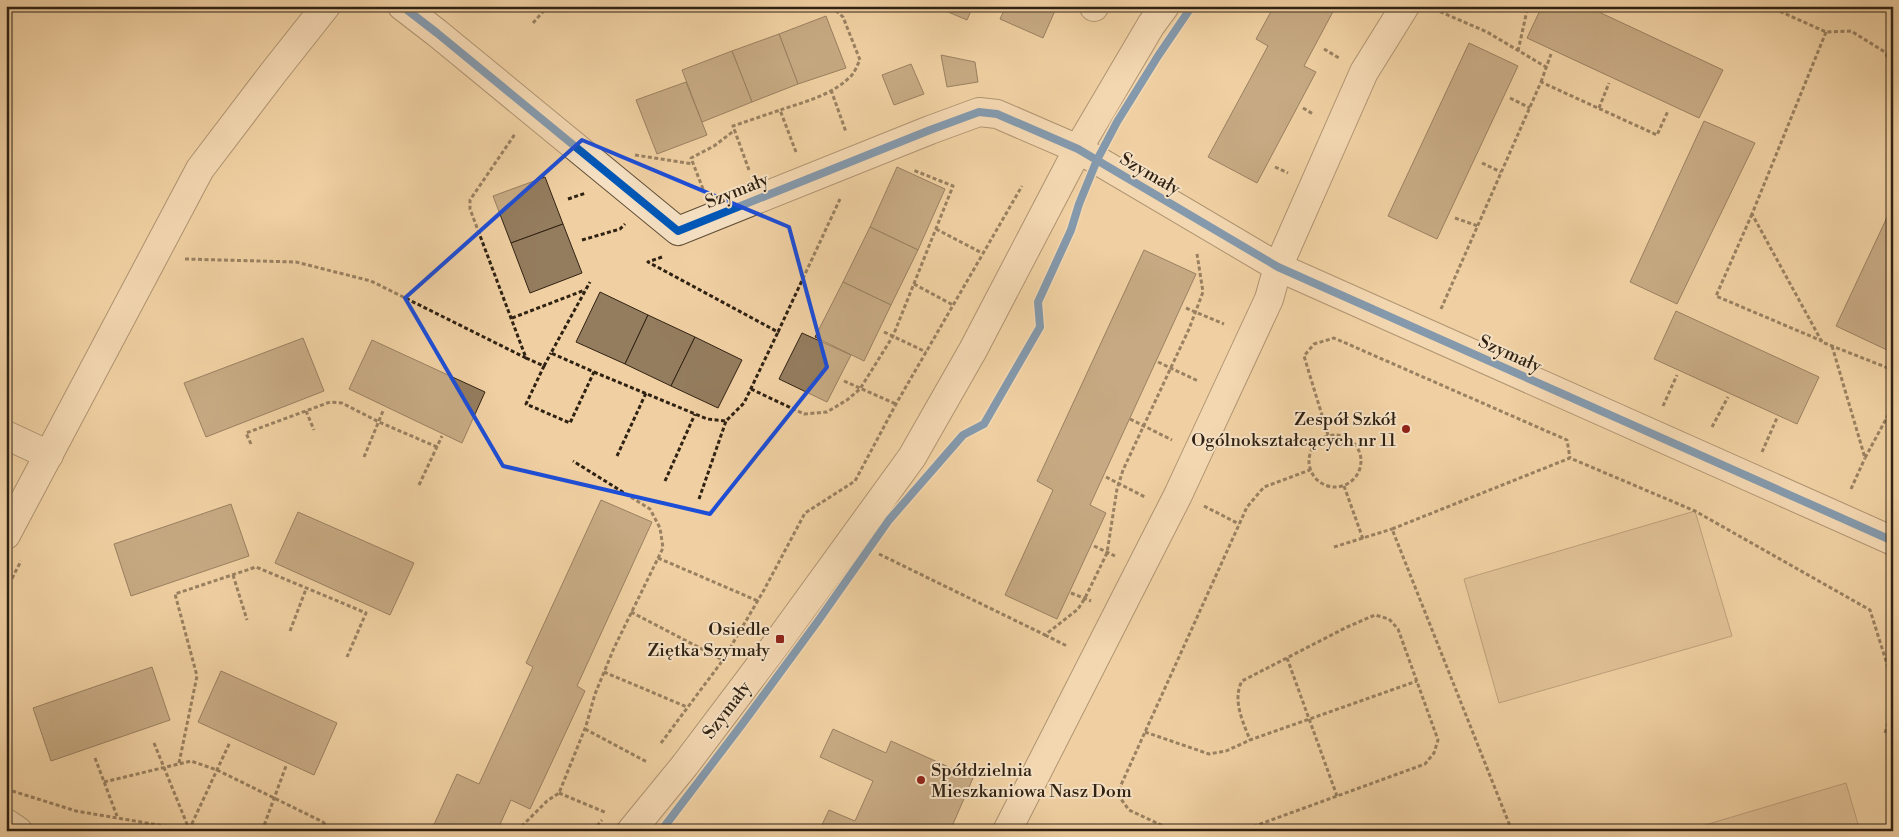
<svg xmlns="http://www.w3.org/2000/svg" width="1899" height="837" viewBox="0 0 1899 837" font-family="'Libre Bodoni',serif">
<style>
.green{fill:#cfb28b;stroke:#806a4f}
.building{fill:#947c5e;stroke:#302213}
.lines{fill:none;stroke-linecap:round;stroke-linejoin:round}
.minor-casing{stroke:#604e37;stroke-width:30}
.path{stroke:#302213;stroke-width:3;stroke-dasharray:4 2.5;stroke-linecap:butt}
.minor{stroke:#f5e0c3;stroke-width:28}
.cycleway-casing{stroke:#f5e0c3;stroke-width:11}
.cycleway{stroke:#0057b8;stroke-width:8}
.marked{fill:none;stroke:#1d4ed8;stroke-width:4;stroke-linejoin:round}
.poi-dot{fill:#8f2418;stroke:#f5e0c3;stroke-width:2}
.labels{text-anchor:middle;dominant-baseline:central;stroke-width:4;stroke-linejoin:round;paint-order:stroke}
.street-label{font-size:18px;fill:#302213;stroke:#f5e0c3}
.poi-label{font-size:18px;fill:#302213;stroke:#f5e0c3;text-anchor:end}
</style>
<rect width="100%" height="100%" fill="#f0d0a3"/>
<filter id="stains"><feTurbulence type="fractalNoise" baseFrequency=".004" numOctaves="4"/><feColorMatrix values="0 0 0 0 .2 0 0 0 0 .09 0 0 0 0 .02 0 0 0 .5 -.17"/></filter>
<radialGradient id="worn" r=".72"><stop offset=".6" stop-color="#630" stop-opacity="0"/><stop offset="1" stop-color="#630" stop-opacity=".3"/></radialGradient>
<g class="green">
<polygon points="1695,511 1732,636 1499,703 1464,579"/>
<polygon points="1846,783 1860,831 1685,831"/>
</g>
<g class="building">
<polygon points="934,6 973,6 967,20"/>
<polygon points="1006,6 1057,6 1043,38 1000,19"/>
<polygon points="1274,6 1336,6 1304,66 1316,72 1257,183 1208,157 1268,46 1256,39"/>
<polygon points="1542,6 1586,6 1723,70 1699,118 1527,38"/>
<polygon points="826,16 846,68 798,84 779,34"/>
<polygon points="779,34 798,84 752,102 732,51"/>
<polygon points="1469,43 1518,66 1437,239 1388,216"/>
<polygon points="732,51 752,102 702,122 682,70"/>
<polygon points="941,55 975,62 978,82 947,87"/>
<polygon points="911,64 924,94 894,105 882,75"/>
<polygon points="686,82 707,135 657,154 636,100"/>
<polygon points="1704,121 1755,143 1677,304 1630,282"/>
<polygon points="897,167 945,189 918,250 870,227"/>
<polygon points="545,177 563,224 511,243 493,196"/>
<polygon points="1890,211 1893,212 1893,338 1887,350 1836,326"/>
<polygon points="563,224 582,273 530,293 511,243"/>
<polygon points="870,227 918,250 891,305 843,282"/>
<polygon points="1144,250 1196,274 1090,505 1106,513 1057,619 1005,595 1053,490 1037,481"/>
<polygon points="843,282 891,305 864,361 815,337"/>
<polygon points="600,292 648,315 625,364 576,342"/>
<polygon points="1676,311 1819,377 1797,424 1654,359"/>
<polygon points="648,315 695,337 671,386 625,364"/>
<polygon points="802,333 851,355 827,402 779,379"/>
<polygon points="695,337 742,360 718,408 671,386"/>
<polygon points="303,338 324,391 206,437 184,383"/>
<polygon points="372,340 485,392 462,443 349,389"/>
<polygon points="601,500 652,522 577,686 585,691 530,809 511,800 497,831 431,831 457,774 479,784 533,667 526,663"/>
<polygon points="231,504 249,556 131,596 114,544"/>
<polygon points="298,512 414,563 390,615 275,563"/>
<polygon points="152,667 170,720 51,761 33,708"/>
<polygon points="221,671 337,723 314,775 198,722"/>
<polygon points="833,729 886,753 891,741 973,778 950,831 819,831 829,810 855,821 873,781 820,757"/>
<polygon points="1486,825 1488,831 1470,831"/>
</g>
<g class="lines">
<defs>
<g id="minor">
<polyline points="402,6 437,33 678,231 930,130 979,112 997,114 1078,149 1278,267 1893,541"/>
<polyline points="1094,7 1094,6"/>
<polyline points="6,435 49,455"/>
<polyline points="6,535 200,169 273,73 326,6"/>
<polyline points="6,823 18,831"/>
<polyline points="631,831 685,765 780,639 912,457 973,350 1078,149 1151,25 1165,6"/>
<polyline points="1007,831 1178,495 1269,299 1278,267 1364,72 1405,6"/>
</g>
</defs>
<use href="#minor" class="minor-casing"/>
<g class="path">
<polyline points="1768,6 1826,32 1851,31 1893,57"/>
<polyline points="1434,9 1487,32 1546,67"/>
<polyline points="533,23 548,6"/>
<polyline points="1826,32 1752,214 1822,342 1893,370"/>
<polyline points="1324,49 1339,58"/>
<polyline points="1518,51 1528,6"/>
<polyline points="1886,54 1893,69"/>
<polyline points="1541,82 1551,54"/>
<polyline points="831,90 846,132"/>
<polyline points="1510,98 1530,108"/>
<polyline points="1303,108 1313,114"/>
<polyline points="1599,108 1609,83"/>
<path d="M796 152 780 110C804 102 832 95 850 77 855 73 857 65 860 60L843 17 831 6"/>
<polyline points="635,155 693,164"/>
<polyline points="1482,163 1501,172"/>
<polyline points="1275,167 1288,173"/>
<polyline points="749,170 733,126 780,110"/>
<polyline points="703,189 691,158 714,146 735,130"/>
<polyline points="568,199 586,193"/>
<polyline points="1752,214 1716,296 1822,341"/>
<polyline points="1455,218 1478,226"/>
<polyline points="936,229 982,253"/>
<polyline points="582,240 620,229 625,224"/>
<polyline points="662,257 648,262 778,332 840,199"/>
<polyline points="185,259 296,262 371,281 526,358 470,209 470,200 515,134"/>
<polyline points="914,284 953,305"/>
<polyline points="1186,308 1224,324"/>
<polyline points="1441,309 1541,82 1657,135 1668,111"/>
<polyline points="512,318 585,290"/>
<polyline points="884,332 926,352"/>
<polyline points="1832,346 1865,458 1893,406"/>
<polyline points="526,358 544,366 526,404 570,423 594,372 551,353 590,282"/>
<polyline points="1158,362 1198,381"/>
<polyline points="544,366 551,353"/>
<polyline points="594,372 707,419 726,421 744,403 778,332"/>
<polyline points="844,381 896,404"/>
<polyline points="751,389 804,414 827,412 847,400 860,389 893,336 953,186 913,170"/>
<polyline points="1663,406 1677,375"/>
<polyline points="306,411 314,430"/>
<polyline points="1130,419 1172,440"/>
<polyline points="1712,427 1728,397"/>
<circle cx="1335" cy="461" r="26"/>
<polyline points="1328,435 1304,356 1314,344 1334,338 1567,440 1570,458"/>
<polyline points="251,444 246,433 330,402 342,403 379,422 437,447"/>
<polyline points="1762,452 1777,418"/>
<polyline points="617,456 646,393"/>
<polyline points="364,457 383,411"/>
<polyline points="1106,477 1145,497"/>
<polyline points="665,481 695,414"/>
<polyline points="419,485 442,436"/>
<polyline points="1344,486 1363,539"/>
<polyline points="1851,489 1865,458"/>
<polyline points="699,499 726,421"/>
<polyline points="1204,506 1239,524"/>
<polyline points="1094,546 1115,556"/>
<polyline points="1334,547 1392,529"/>
<polyline points="879,554 1045,635 1078,609 1085,598 1107,553 1117,489 1123,470 1189,329 1203,292 1197,254"/>
<polyline points="658,558 758,601"/>
<polyline points="233,575 247,620"/>
<polyline points="6,590 21,561"/>
<polyline points="1071,593 1091,601"/>
<polyline points="631,612 723,660"/>
<polyline points="290,631 306,589"/>
<polyline points="1045,635 1067,646"/>
<polyline points="1287,658 1337,796"/>
<polyline points="604,672 687,707"/>
<polyline points="585,729 647,762"/>
<polyline points="1145,732 1209,754 1226,751 1250,740 1417,681"/>
<polyline points="1885,733 1893,706"/>
<polyline points="154,743 189,829"/>
<polyline points="661,743 723,660 764,590 805,513 855,481 896,404 1022,186"/>
<polyline points="95,758 117,816"/>
<polyline points="179,763 197,676 175,594 256,567 366,613 347,657"/>
<polyline points="104,782 191,761 217,770 323,822 331,831"/>
<polyline points="6,789 76,811 194,831"/>
<polyline points="559,793 607,813"/>
<polyline points="189,830 230,742"/>
<polyline points="262,831 286,766"/>
<polyline points="517,831 547,801 559,793 586,726 595,694 614,648 663,548 660,528 650,509 573,461"/>
<polyline points="593,831 602,820"/>
<polyline points="1174,831 1129,810 1121,799 1121,785 1247,507 1264,487 1310,470"/>
<path d="M1241 831 1425 764 1434 753 1438 740 1398 629 1389 619 1375 615 1347 627 1242 681C1232 700 1243 722 1250 740"/>
<polyline points="1512,831 1392,529 1570,458 1695,511 1870,610 1893,683"/>
</g>
<use href="#minor" class="minor"/>
<defs>
<g id="cycleway">
<polyline points="402,6 437,33 678,231 930,130 979,112 997,114 1078,149 1278,267 1893,541"/>
<polyline points="661,831 743,723 818,621 889,520 963,435 984,424 1040,327 1038,302 1071,230 1079,204 1097,160 1117,122 1158,56 1192,6"/>
</g>
</defs>
<use href="#cycleway" class="cycleway-casing"/>
<use href="#cycleway" class="cycleway"/>
</g>
<path d="M0 0H1899V837H0ZM582 140 789 227 827 367 710 514 503 466 405 298Z" fill="#f0d0a3" fill-opacity=".55" fill-rule="evenodd"/>
<path class="marked" d="M582 140 789 227 827 367 710 514 503 466 405 298Z"/>
<g class="poi-dot">
<circle cx="1406" cy="429" r="5"/>
<rect x="775" y="634" width="10" height="10" rx="2.5"/>
<circle cx="921" cy="780" r="5"/>
</g>
<g class="labels">
<g class="street-label">
<text transform="translate(1150 174) rotate(30)">Szymały</text>
<text transform="translate(737 191) rotate(-22)">Szymały</text>
<text transform="translate(1510 354) rotate(24)">Szymały</text>
<text transform="translate(727 710) rotate(-53)">Szymały</text>
</g>
<g class="poi-label">
<text x="1396" y="419">Zespół Szkół<tspan x="1396" dy="21">Ogólnokształcących nr 11</tspan></text>
<text x="770" y="629">Osiedle<tspan x="770" dy="21">Ziętka Szymały</tspan></text>
<text x="931" y="770" text-anchor="start">Spółdzielnia<tspan x="931" dy="21">Mieszkaniowa Nasz Dom</tspan></text>
</g>
</g>
<rect width="1899" height="837" fill="none" stroke="#f0d0a3" stroke-width="25"/>
<rect x="8" y="8" width="1884" height="822" fill="none" stroke="#302213" stroke-width="2.5"/>
<rect x="12" y="12" width="1874" height="812" fill="none" stroke="#302213"/>
<rect width="100%" height="100%" filter="url(#stains)"/>
<rect width="100%" height="100%" fill="url(#worn)"/>
</svg>
